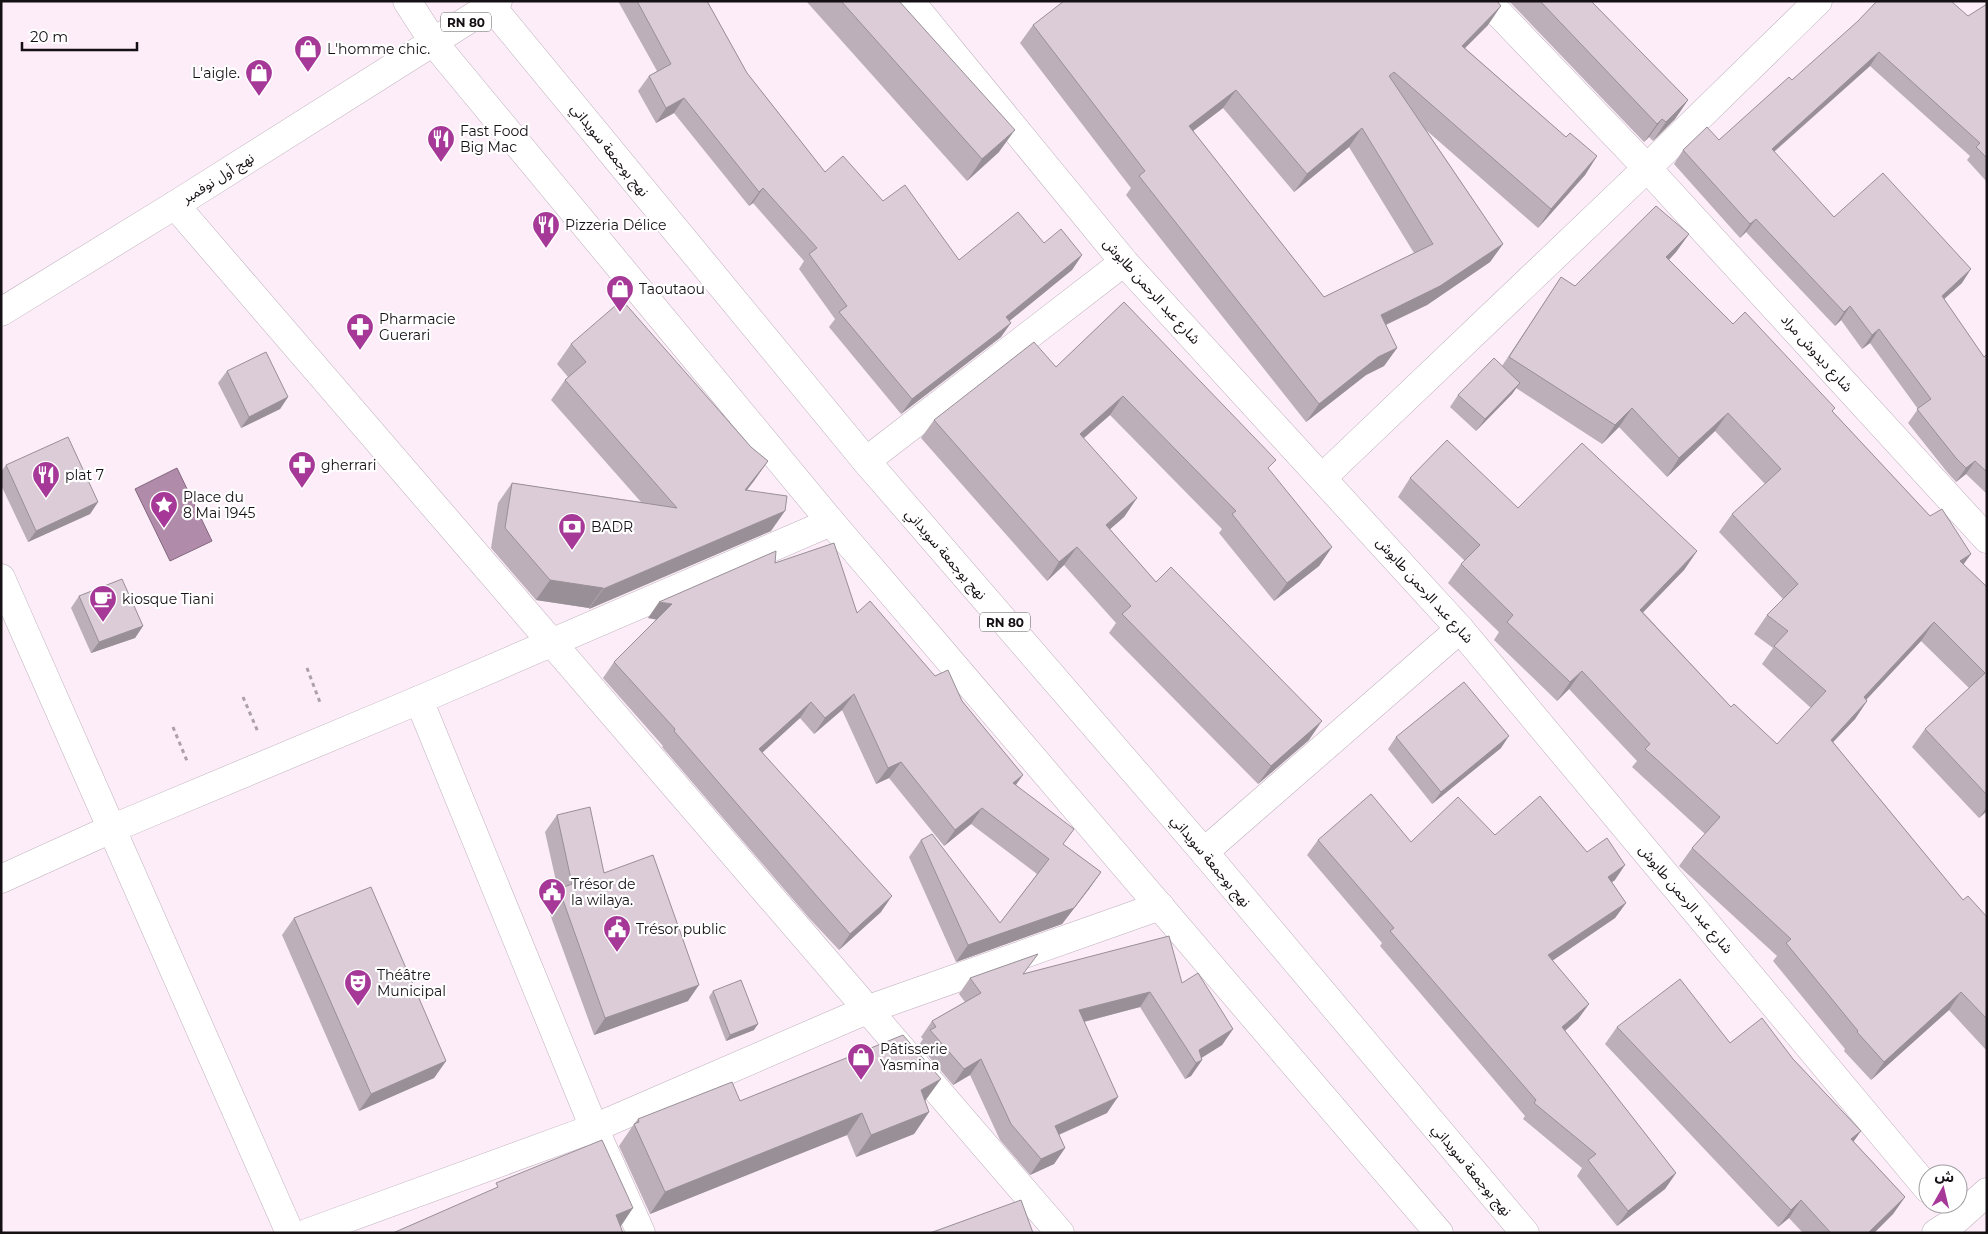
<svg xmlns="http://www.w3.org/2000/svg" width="1988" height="1234" viewBox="0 0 1988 1234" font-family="Montserrat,'Noto Sans Arabic',sans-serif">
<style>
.water{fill:#b18caa;stroke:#82677d}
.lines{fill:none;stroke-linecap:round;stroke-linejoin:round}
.minor-casing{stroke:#beb0bb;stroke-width:29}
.secondary-casing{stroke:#beb0bb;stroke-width:29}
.primary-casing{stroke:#beb0bb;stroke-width:29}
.path{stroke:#aca1aa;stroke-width:3;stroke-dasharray:4 4;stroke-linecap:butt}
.minor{stroke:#fff;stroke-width:28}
.secondary{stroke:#fff;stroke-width:28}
.primary{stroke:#fff;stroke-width:28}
.wall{fill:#bcafb9;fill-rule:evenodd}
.shaded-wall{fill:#998f96}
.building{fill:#dbccd7;stroke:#998f96;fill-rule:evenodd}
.labels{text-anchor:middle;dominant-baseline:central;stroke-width:4.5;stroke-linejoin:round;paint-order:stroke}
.shield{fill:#fff;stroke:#5b585a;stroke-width:1}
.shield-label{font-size:12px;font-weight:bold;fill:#151014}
.poi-label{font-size:14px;fill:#151014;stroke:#fff;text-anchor:start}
.street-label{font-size:14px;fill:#151014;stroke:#fff}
</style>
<rect width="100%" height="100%" fill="#fcedf9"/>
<polygon class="water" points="177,468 212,541 170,561 135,489"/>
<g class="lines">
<defs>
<g id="minor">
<polyline points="407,1 434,43"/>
<polyline points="910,1 1124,262 1460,629 1928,1189"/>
<polyline points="1487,1 1647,168 1987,539"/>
<polyline points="175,205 1060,1233"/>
<polyline points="866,461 1124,262"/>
<polyline points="1323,477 1647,168 1818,1"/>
<polyline points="419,700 594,1128 641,1233"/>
<polyline points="1204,852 1460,629"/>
<polyline points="1,879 111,829 419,700 831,522"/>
<polyline points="307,1233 594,1128 869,1009 1160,906"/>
<polyline points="1936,1233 1955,1221 1987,1192"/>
</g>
<polyline id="secondary" points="1,578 290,1233"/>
<g id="primary">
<polyline points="491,6 866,461 1204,852 1525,1233"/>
<polyline points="434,43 831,522 1439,1233"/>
<polyline points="1,312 175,205 498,1"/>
</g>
</defs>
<use href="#minor" class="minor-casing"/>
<use href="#secondary" class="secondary-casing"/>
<use href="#primary" class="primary-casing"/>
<g class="path">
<polyline points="307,668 321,705"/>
<polyline points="243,697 258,732"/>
<polyline points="173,727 187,761"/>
</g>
<use href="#minor" class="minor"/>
<use href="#secondary" class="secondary"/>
<use href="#primary" class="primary"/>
</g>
<g class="wall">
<polygon points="618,1 707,1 747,73 825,172 883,201 959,260 1044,243 1082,255 1072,270 1009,321 1001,337 901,414 829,327 835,319 799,269 804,261 753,203 749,206 674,113 656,123 638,91 649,76 657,71"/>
<polygon points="806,1 899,1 999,152 967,181"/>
<polygon points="1509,1 1591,1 1688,100 1675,119 1653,141 1649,137 1644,142"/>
<polygon points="1987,4 1987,182 1967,160 1970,156 1870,66 1774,152 1834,217 1962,283 1944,299 1984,357 1987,354 1987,494 1966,474 1956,482 1947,472 1908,423 1918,409 1870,343 1862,349 1841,320 1835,326 1746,232 1740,238 1674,164 1683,150 1719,140 1792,80 1968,16"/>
<path d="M1033 25H1488L1465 48 1566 137 1597 156 1585 175 1538 228 1426 130 1503 244 1490 262 1427 305 1386 325 1397 348 1384 366 1366 375 1306 422 1126 195 1131 188 1020 43ZM1223 108 1294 192 1349 147 1414 253 1324 297 1193 131Z"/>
<polygon points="1689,234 1676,252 1669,260 1733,324 1833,412 1930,516 1971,554 1963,564 1987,587 1987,811 1979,818 1912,747 1925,729 1969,688 1921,641 1866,700 1867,701 1855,719 1833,742 1963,900 1987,917 1987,1051 1949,1010 1871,1080 1844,1051 1845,1049 1773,961 1777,956 1679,866 1692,848 1705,834 1632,767 1637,761 1569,689 1557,701 1494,640 1499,632 1448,583 1461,564 1465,561 1398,497 1410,478 1518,508 1697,551 1684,570 1643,612 1731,707 1777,744 1811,708 1762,664 1773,648 1754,634 1767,615 1783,599 1719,532 1732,514 1765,484 1715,431 1667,477 1619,427 1602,444 1516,388 1512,394 1476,431 1450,407 1458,395 1502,366 1561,277 1575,286"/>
<polygon points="1124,302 1332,547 1319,566 1274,601 1219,533 1222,529 1110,415 1083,438 1137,498 1124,517 1110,529 1156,582 1309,740 1258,784 1109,633 1116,623 1064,565 1047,581 921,438 934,420 1056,367"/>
<polygon points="571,344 751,447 768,461 747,490 771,531 589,609 589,608 536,600 491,548 498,503 512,483 641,502 551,400 565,380 568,377 557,364"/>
<polygon points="227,371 288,397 280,409 241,428 218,383"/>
<polygon points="6,465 98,502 90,514 28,542 1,485 1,472"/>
<polygon points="775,563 857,613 935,676 962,701 1023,775 1016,785 1063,844 1101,872 1089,889 1062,924 956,962 909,857 921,840 1000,923 1037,874 971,824 944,846 889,778 876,784 842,710 814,734 800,718 762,752 881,912 839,950 809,918 662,747 663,746 603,678 614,662 657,620 648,618"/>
<polygon points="79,596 143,626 135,638 91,653 71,608"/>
<polygon points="1396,737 1501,748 1432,804 1388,749"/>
<polygon points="557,815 604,873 688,1001 594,1035 547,906 558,890 545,832"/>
<polygon points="1495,835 1587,852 1615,880 1612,882 1626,903 1615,918 1552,961 1589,1004 1578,1019 1565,1031 1676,1173 1665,1189 1617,1226 1577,1176 1582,1168 1523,1119 1525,1116 1380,946 1382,943 1307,855 1318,840 1411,842"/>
<polygon points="294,918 446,1061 434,1078 359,1111 282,935"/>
<polygon points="1024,973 1182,983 1233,1029 1222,1045 1201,1058 1202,1060 1191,1076 1185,1079 1140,1007 1084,1022 1107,1113 1059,1135 1065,1148 1054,1164 1030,1175 1000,1140 970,1075 953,1085 919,1045 923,1039 921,1037 932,1021 965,1002 959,994 970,978"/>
<polygon points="713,991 754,1030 726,1041 709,997"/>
<polygon points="1617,1027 1730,1043 1793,1059 1861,1131 1853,1141 1905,1197 1893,1214 1874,1233 1803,1233 1789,1218 1778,1227 1605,1044"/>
<polygon points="740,1101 925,1101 929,1112 914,1134 856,1157 847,1135 650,1214 619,1146 634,1124 638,1119"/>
</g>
<g class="shaded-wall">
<polygon points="1501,6 1488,25 1449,64 1462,46"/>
<polygon points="1879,52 1870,66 1762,162 1772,149"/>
<polygon points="1236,90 1223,108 1176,144 1189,126"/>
<polygon points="684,98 674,113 656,123 666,108"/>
<polygon points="1688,100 1675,119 1653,141 1666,122"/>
<polygon points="1662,119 1649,137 1644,142 1657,124"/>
<polygon points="1362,128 1349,147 1294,192 1307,174"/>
<polygon points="1015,130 999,152 967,181 982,159"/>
<polygon points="1597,156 1585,175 1538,228 1551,209"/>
<polygon points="763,188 753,203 749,206 759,192"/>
<polygon points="1756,219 1746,232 1740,238 1750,224"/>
<polygon points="1689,234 1676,252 1653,276 1666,257"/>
<polygon points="1503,244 1490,262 1427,305 1368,333 1381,315"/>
<polygon points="1082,255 1072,270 996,332 1006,317"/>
<polygon points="1971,269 1962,283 1932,310 1942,296"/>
<polygon points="1850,306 1841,320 1835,326 1844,312"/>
<polygon points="1011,323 1001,337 901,414 912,399"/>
<polygon points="1879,329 1870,343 1862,349 1872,335"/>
<polygon points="1397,348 1384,366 1366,375 1306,422 1319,404 1378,357"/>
<polygon points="1520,383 1512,394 1476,431 1485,419"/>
<polygon points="1123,396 1110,415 1067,453 1080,434"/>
<polygon points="288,397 280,409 241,428 249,417"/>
<polygon points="1632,408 1619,427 1602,444 1615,425"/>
<polygon points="1728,413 1715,431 1667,477 1679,458"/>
<polygon points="768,461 754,481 731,510 745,490"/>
<polygon points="1975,461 1966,474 1956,482 1966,468"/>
<polygon points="1137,498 1124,517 1093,544 1106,525"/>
<polygon points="98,502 90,514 28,542 36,531"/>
<polygon points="785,511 771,531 589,609 603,589"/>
<polygon points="1077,547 1064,565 1047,581 1059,562"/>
<polygon points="1332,547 1319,566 1274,601 1287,583"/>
<polygon points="1697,551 1684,570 1628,628 1640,610"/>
<polygon points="1971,554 1958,572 1960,561"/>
<polygon points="550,580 603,588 589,608 536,600"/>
<polygon points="659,602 672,604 661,620 648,618"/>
<polygon points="1934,622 1921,641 1851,716 1864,697"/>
<polygon points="143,626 135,638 91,653 99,642"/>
<polygon points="1582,671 1569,689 1557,701 1570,682"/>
<polygon points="854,694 842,710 814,734 825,718"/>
<polygon points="1867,701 1855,719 1818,758 1831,740"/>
<polygon points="811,702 800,718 748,766 759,749"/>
<polygon points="1322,721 1309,740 1258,784 1271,766"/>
<polygon points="1509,736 1501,748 1432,804 1441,792"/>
<polygon points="901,762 889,778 876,784 888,768"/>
<polygon points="1023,775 1011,791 1013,783"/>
<polygon points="1987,807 1987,811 1979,818"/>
<polygon points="982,808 971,824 944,846 955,830"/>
<polygon points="1625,865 1615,880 1597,892 1608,877"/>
<polygon points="1101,872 1089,889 1062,924 956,962 968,945"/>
<polygon points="892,896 881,912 839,950 850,934"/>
<polygon points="1626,903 1615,918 1537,971 1548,955"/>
<polygon points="699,985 688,1001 594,1035 605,1018"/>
<polygon points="1150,992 1140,1007 1068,1026 1079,1010"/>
<polygon points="1961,992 1949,1010 1871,1080 1884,1062"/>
<polygon points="1589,1004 1578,1019 1551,1043 1562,1027"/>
<polygon points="758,1024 754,1030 726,1041 730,1035"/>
<polygon points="1233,1029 1222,1045 1195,1062 1199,1050"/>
<polygon points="981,1059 970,1075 953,1085 964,1069"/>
<polygon points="1202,1060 1191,1076 1185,1079 1196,1063"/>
<polygon points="446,1061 434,1078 359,1111 371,1094"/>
<polygon points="941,1079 925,1101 905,1112 921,1090"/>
<polygon points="1118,1097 1107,1113 1044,1141 1055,1126"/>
<polygon points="929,1112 914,1134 856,1157 871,1135"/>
<polygon points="862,1113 847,1135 650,1214 665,1192"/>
<polygon points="1861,1131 1849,1148 1851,1139"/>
<polygon points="1065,1148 1054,1164 1030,1175 1041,1159"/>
<polygon points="1676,1173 1665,1189 1617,1226 1628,1211"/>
<polygon points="1905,1197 1893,1214 1874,1233 1868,1233"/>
<polygon points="1801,1200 1789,1218 1778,1227 1791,1210"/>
<polygon points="633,1208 621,1226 604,1232 616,1215"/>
</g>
<g class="building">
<polygon points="637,1 707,1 747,73 825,172 843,156 883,201 905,185 959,260 1018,212 1044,243 1061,229 1082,255 1006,317 1011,323 912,399 839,312 847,306 809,254 817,248 763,188 759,192 684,98 666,108 649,76 671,64"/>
<polygon points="841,1 899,1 1015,130 982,159"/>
<path d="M1064 1H1497L1501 6 1462 46 1566 137 1570 133 1597 156 1551 209 1394 72 1389 76 1503 244 1440 286 1381 315 1397 348 1378 357 1319 404 1139 176 1145 171 1033 25ZM1236 90 1307 174 1362 128 1433 244 1324 297 1189 126Z"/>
<polygon points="1540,1 1591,1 1688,100 1666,122 1662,119 1657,124"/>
<polygon points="1877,1 1951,1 1968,16 1987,4 1987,158 1976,147 1980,143 1879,52 1772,149 1834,217 1883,173 1971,269 1942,296 1984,357 1987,354 1987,472 1975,461 1966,468 1956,458 1917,409 1931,399 1879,329 1872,335 1850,306 1844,312 1756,219 1750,224 1683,150 1707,127 1719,140 1789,77 1792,80 1858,21"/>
<polygon points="1656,206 1689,234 1666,257 1733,324 1745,312 1835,408 1832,411 1930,516 1942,509 1971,554 1960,561 1987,587 1987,795 1925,729 1985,673 1934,622 1864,697 1867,701 1831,740 1963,900 1968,896 1987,917 1987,1019 1961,992 1884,1062 1857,1032 1858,1031 1786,943 1791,939 1692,848 1720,817 1645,749 1650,744 1582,671 1570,682 1507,622 1513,615 1461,564 1480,545 1410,478 1447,440 1518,508 1582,443 1697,551 1640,610 1731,707 1734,704 1777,744 1826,691 1774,646 1788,631 1767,615 1798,584 1732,514 1781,469 1728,413 1679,458 1632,408 1615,425 1509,357 1561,277 1575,286"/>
<polygon points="622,300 751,447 768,461 745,490 787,496 785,511 603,589 603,588 550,580 505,528 512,483 677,508 565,380 586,362 571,344"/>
<polygon points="1124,302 1276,460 1268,468 1332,547 1287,583 1232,514 1236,511 1123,396 1080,434 1137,498 1106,525 1156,582 1171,567 1322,721 1271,766 1122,614 1131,606 1077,547 1059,562 934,420 1034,342 1056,367"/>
<polygon points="266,352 288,397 249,417 227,371"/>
<polygon points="1494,358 1520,383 1485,419 1458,395"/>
<polygon points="68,437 98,502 36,531 6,465"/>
<polygon points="834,543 857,613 870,601 935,676 948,670 962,701 1023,775 1013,783 1074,829 1063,844 1101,872 1074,908 968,945 921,840 932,834 1000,923 1049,859 982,808 955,830 901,762 888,768 854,694 825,718 811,702 759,749 892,896 850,934 821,901 674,731 675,729 614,662 672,604 659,602 776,551 775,563"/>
<polygon points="122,579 143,626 99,642 79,596"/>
<polygon points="1464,682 1509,736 1441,792 1396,737"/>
<polygon points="1371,794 1411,842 1458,797 1495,835 1540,796 1587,852 1607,838 1625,865 1608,877 1626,903 1548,955 1589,1004 1562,1027 1676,1173 1628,1211 1588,1160 1596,1154 1534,1103 1536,1100 1390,931 1394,928 1318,840"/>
<polygon points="590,807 604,873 653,855 699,985 605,1018 559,889 572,884 557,815"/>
<polygon points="371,887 446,1061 371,1094 294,918"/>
<polygon points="1169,936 1182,983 1198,973 1233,1029 1199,1050 1202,1060 1196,1063 1150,992 1079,1010 1118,1097 1055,1126 1065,1148 1041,1159 1011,1124 981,1059 964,1069 930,1030 936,1027 932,1021 981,993 970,978 1038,954 1023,974"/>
<polygon points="1680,979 1730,1043 1762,1018 1793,1059 1861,1131 1851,1139 1905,1197 1868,1233 1831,1233 1801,1200 1791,1210 1617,1027"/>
<polygon points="741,980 758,1024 730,1035 713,991"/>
<polygon points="903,1035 941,1079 921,1090 929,1112 871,1135 862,1113 665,1192 634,1124 639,1122 638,1119 732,1082 740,1101"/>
<polygon points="602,1140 633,1208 616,1215 623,1233 393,1233 498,1187 496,1183"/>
<polygon points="1021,1200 1033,1233 930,1233"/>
</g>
<defs>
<symbol id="shop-pin" viewBox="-11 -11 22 30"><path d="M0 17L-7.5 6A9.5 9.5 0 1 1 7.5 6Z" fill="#a63998" stroke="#fff"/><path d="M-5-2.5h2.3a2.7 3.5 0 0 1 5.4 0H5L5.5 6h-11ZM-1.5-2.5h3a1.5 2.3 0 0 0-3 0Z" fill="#fff"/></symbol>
<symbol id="restaurant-pin" viewBox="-11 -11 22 30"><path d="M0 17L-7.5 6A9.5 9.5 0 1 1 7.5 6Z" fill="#a63998" stroke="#fff"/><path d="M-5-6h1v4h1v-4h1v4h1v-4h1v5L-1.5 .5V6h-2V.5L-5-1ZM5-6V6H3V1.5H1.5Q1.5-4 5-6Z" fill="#fff"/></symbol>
<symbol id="pharmacy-pin" viewBox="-11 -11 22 30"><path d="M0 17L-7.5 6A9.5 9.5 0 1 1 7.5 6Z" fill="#a63998" stroke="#fff"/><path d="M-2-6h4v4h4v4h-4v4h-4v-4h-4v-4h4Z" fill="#fff"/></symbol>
<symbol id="sight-pin" viewBox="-11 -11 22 30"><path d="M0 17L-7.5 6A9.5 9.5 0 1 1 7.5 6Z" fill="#a63998" stroke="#fff"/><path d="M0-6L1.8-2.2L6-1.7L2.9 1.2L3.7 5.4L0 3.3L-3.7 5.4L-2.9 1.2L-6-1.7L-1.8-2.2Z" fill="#fff"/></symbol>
<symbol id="bank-pin" viewBox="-11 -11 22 30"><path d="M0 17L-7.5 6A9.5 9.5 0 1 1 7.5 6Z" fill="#a63998" stroke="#fff"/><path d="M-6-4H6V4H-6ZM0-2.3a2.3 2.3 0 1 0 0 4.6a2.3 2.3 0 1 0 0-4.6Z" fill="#fff"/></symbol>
<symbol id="cafe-pin" viewBox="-11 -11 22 30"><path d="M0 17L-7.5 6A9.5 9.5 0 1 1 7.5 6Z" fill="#a63998" stroke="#fff"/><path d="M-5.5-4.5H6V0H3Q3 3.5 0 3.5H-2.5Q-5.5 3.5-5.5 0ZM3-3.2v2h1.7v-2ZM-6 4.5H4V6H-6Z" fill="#fff"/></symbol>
<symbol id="civic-pin" viewBox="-11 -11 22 30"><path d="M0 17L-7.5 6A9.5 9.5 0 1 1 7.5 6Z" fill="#a63998" stroke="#fff"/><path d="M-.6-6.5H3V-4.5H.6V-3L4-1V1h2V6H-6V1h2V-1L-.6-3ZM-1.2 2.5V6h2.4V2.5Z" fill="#fff"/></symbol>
<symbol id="theatre-pin" viewBox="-11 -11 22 30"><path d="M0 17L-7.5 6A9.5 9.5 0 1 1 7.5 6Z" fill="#a63998" stroke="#fff"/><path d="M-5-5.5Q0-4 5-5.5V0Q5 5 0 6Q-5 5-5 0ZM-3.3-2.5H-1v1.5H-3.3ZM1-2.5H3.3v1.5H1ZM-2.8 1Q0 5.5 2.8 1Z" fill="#fff"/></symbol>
</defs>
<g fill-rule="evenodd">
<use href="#shop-pin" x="292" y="33" width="32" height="43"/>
<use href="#shop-pin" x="243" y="57" width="32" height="43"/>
<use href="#restaurant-pin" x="425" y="123" width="32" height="43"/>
<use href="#restaurant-pin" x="530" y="209" width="32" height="43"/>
<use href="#shop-pin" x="604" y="273" width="32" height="43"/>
<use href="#pharmacy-pin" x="344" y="311" width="32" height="43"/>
<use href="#pharmacy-pin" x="286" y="449" width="32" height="43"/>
<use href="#restaurant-pin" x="30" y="459" width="32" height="43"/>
<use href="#sight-pin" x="148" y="489" width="32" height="43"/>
<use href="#bank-pin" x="556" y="511" width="32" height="43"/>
<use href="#cafe-pin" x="87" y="583" width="32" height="43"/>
<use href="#civic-pin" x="536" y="876" width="32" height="43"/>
<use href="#civic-pin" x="601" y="913" width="32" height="43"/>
<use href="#theatre-pin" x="342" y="967" width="32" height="43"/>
<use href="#shop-pin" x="845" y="1041" width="32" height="43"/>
</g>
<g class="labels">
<g class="shield">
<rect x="441" y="12.5" width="50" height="19" rx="4"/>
<rect x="980" y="612.5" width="50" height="19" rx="4"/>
</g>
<g class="shield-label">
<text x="466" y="22">RN 80</text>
<text x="1005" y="622">RN 80</text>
</g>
<g class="poi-label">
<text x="327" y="49">L'homme chic.</text>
<text x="240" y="73" text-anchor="end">L'aigle.</text>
<text x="460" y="131">Fast Food<tspan x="460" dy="16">Big Mac</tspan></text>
<text x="565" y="225">Pizzeria Délice</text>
<text x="639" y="289">Taoutaou</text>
<text x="379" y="319">Pharmacie<tspan x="379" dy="16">Guerari</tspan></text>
<text x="321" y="465">gherrari</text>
<text x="65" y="475">plat 7</text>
<text x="183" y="497">Place du<tspan x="183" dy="16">8 Mai 1945</tspan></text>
<text x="591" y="527">BADR</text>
<text x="122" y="599">kiosque Tiani</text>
<text x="571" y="884">Trésor de<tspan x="571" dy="16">la wilaya.</tspan></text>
<text x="636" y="929">Trésor public</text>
<text x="377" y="975">Théâtre<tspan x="377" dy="16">Municipal</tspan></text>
<text x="880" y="1049">Pâtisserie<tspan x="880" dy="16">Yasmina</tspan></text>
</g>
<g class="street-label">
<text transform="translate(610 150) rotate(51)">نهج بوجمعة سويداني</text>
<text transform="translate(218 178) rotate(-32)">نهج أول نوفمبر</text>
<text transform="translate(1152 291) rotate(48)">شارع عبد الرحمن طابوش</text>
<text transform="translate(1817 353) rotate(48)">شارع ديدوش مراد</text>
<text transform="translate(946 554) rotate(49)">نهج بوجمعة سويداني</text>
<text transform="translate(1425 590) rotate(48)">شارع عبد الرحمن طابوش</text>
<text transform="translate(1211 861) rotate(50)">نهج بوجمعة سويداني</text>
<text transform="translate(1686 899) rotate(50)">شارع عبد الرحمن طابوش</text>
<text transform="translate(1472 1170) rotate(50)">نهج بوجمعة سويداني</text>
</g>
</g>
<rect width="1988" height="1234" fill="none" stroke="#151014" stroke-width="5"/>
<g transform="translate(1943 1189) rotate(8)"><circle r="24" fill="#ffffff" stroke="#a19fa1"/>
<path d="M0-4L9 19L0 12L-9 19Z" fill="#a63998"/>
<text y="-8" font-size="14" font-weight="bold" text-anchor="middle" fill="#151014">ش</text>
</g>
<path d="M22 42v8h115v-8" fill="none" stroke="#151014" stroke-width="2.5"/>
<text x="30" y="42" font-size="15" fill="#151014" stroke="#ffffff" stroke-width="4" paint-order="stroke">20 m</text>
</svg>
